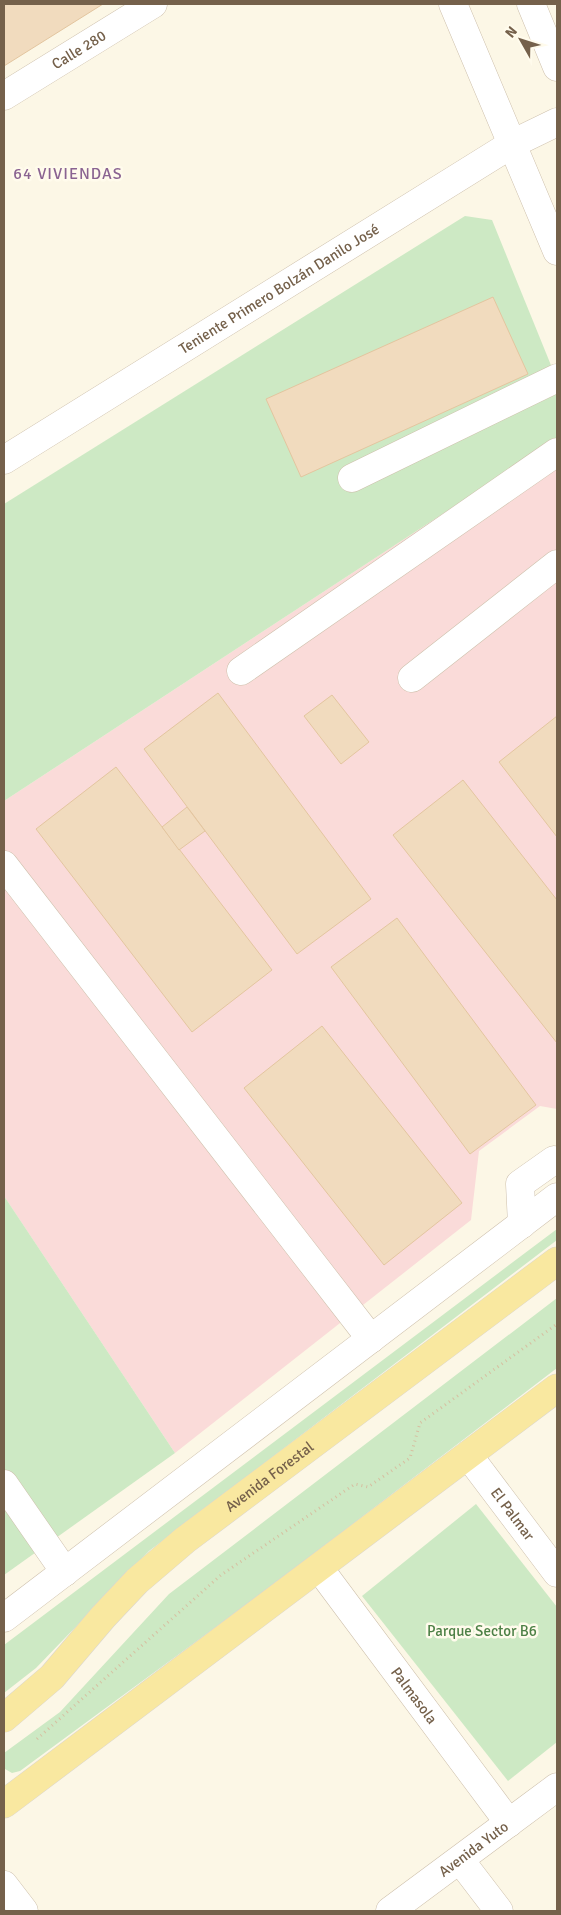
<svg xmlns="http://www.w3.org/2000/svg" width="561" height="1915" viewBox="0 0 561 1915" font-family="Signika,sans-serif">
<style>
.medical{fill:#fadbd9}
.green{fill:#cde9c4}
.building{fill:#f1dbbe;stroke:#e3c59f}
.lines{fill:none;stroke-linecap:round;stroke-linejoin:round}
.minor-casing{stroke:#cec0ac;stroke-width:29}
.major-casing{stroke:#dbd6d0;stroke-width:29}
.path{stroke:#d6bfa1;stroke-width:3;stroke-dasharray:1 4;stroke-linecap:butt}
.minor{stroke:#fff;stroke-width:28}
.major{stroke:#f9e8a0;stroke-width:28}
.labels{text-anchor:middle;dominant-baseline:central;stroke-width:5;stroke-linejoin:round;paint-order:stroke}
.street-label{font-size:15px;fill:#75614b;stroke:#fffbec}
.park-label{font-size:15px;fill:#4d8046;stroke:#fffbec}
.neighbourhood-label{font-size:16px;letter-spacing:1px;fill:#8a6391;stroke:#fffbec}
</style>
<rect width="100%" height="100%" fill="#fcf7e6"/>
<polygon class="medical" points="557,439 557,1109 540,1106 479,1151 471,1220 175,1453 4,1196 4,801"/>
<g class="green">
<polygon points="465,216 492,220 557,380 557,439 4,801 4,504"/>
<polygon points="4,1196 175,1453 4,1575"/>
<polygon points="557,1229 557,1240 149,1551 36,1668 4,1693 4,1645"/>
<polygon points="557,1298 557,1368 265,1591 20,1771 12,1773 5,1769 4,1753 60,1712 169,1594"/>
<polygon points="476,1504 557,1607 557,1742 508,1781 362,1596"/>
</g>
<g class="building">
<polygon points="4,4 103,4 4,66"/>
<polygon points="493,297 528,374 301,477 266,399"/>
<polygon points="218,693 371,899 297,954 144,749"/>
<polygon points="332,695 369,742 341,764 304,716"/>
<polygon points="557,716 557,837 499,762"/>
<polygon points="116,767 272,970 192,1032 36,829"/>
<polygon points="463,780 557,900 557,1043 393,835"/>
<polygon points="187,807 205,831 179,850 162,827"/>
<polygon points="397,918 536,1105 470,1154 331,967"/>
<polygon points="322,1026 462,1203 384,1265 244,1088"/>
</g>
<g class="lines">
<defs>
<g id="minor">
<polyline points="453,4 557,251"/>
<polyline points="531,4 557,67"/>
<path id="s1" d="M4 96 153 4"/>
<path id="s2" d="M4 460 512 144 557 122"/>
<polyline points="352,478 557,378"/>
<polyline points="241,671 557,452"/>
<polyline points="412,678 557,564"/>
<polyline points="4,865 371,1339"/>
<polyline points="522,1224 520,1184 554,1160 557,1161"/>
<path id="s3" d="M468 1455 557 1573"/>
<polyline points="4,1484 65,1572"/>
<path id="s4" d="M319 1568 509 1823"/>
<polyline points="4,1618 557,1197"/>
<polyline points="460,1860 499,1911"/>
<polyline points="4,1885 24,1911"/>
<path id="s5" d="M390 1911 557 1787"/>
</g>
<g id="major">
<path id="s6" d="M4 1718 52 1677 103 1617 137 1581 185 1540 557 1261"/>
<polyline points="4,1804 557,1388"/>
</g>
</defs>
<use href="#minor" class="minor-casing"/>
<use href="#major" class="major-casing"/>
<polyline class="path" points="37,1739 221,1575 355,1484 368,1487 410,1458 420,1423 557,1324"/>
<use href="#minor" class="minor"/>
<use href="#major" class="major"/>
</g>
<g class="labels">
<g class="street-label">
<text stroke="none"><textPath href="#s1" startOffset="88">Calle 280</textPath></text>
<text stroke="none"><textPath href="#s2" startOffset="324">Teniente Primero Bolzán Danilo José</textPath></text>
<text stroke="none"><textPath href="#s6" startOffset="360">Avenida Forestal</textPath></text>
<text stroke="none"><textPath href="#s3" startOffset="74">El Palmar</textPath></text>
<text stroke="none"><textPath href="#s4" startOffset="159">Palmasola</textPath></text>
<text stroke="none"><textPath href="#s5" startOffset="104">Avenida Yuto</textPath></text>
</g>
<g class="park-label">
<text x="482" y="1631">Parque Sector B6</text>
</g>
<g class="neighbourhood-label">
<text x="68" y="174">64 VIVIENDAS</text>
</g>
</g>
<rect width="561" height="1915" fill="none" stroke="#75614b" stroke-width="10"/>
<g transform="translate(521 40) rotate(309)" stroke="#fffbec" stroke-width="4" paint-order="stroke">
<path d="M0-4L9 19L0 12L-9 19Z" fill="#75614b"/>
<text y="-8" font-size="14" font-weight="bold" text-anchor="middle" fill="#75614b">N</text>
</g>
</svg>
